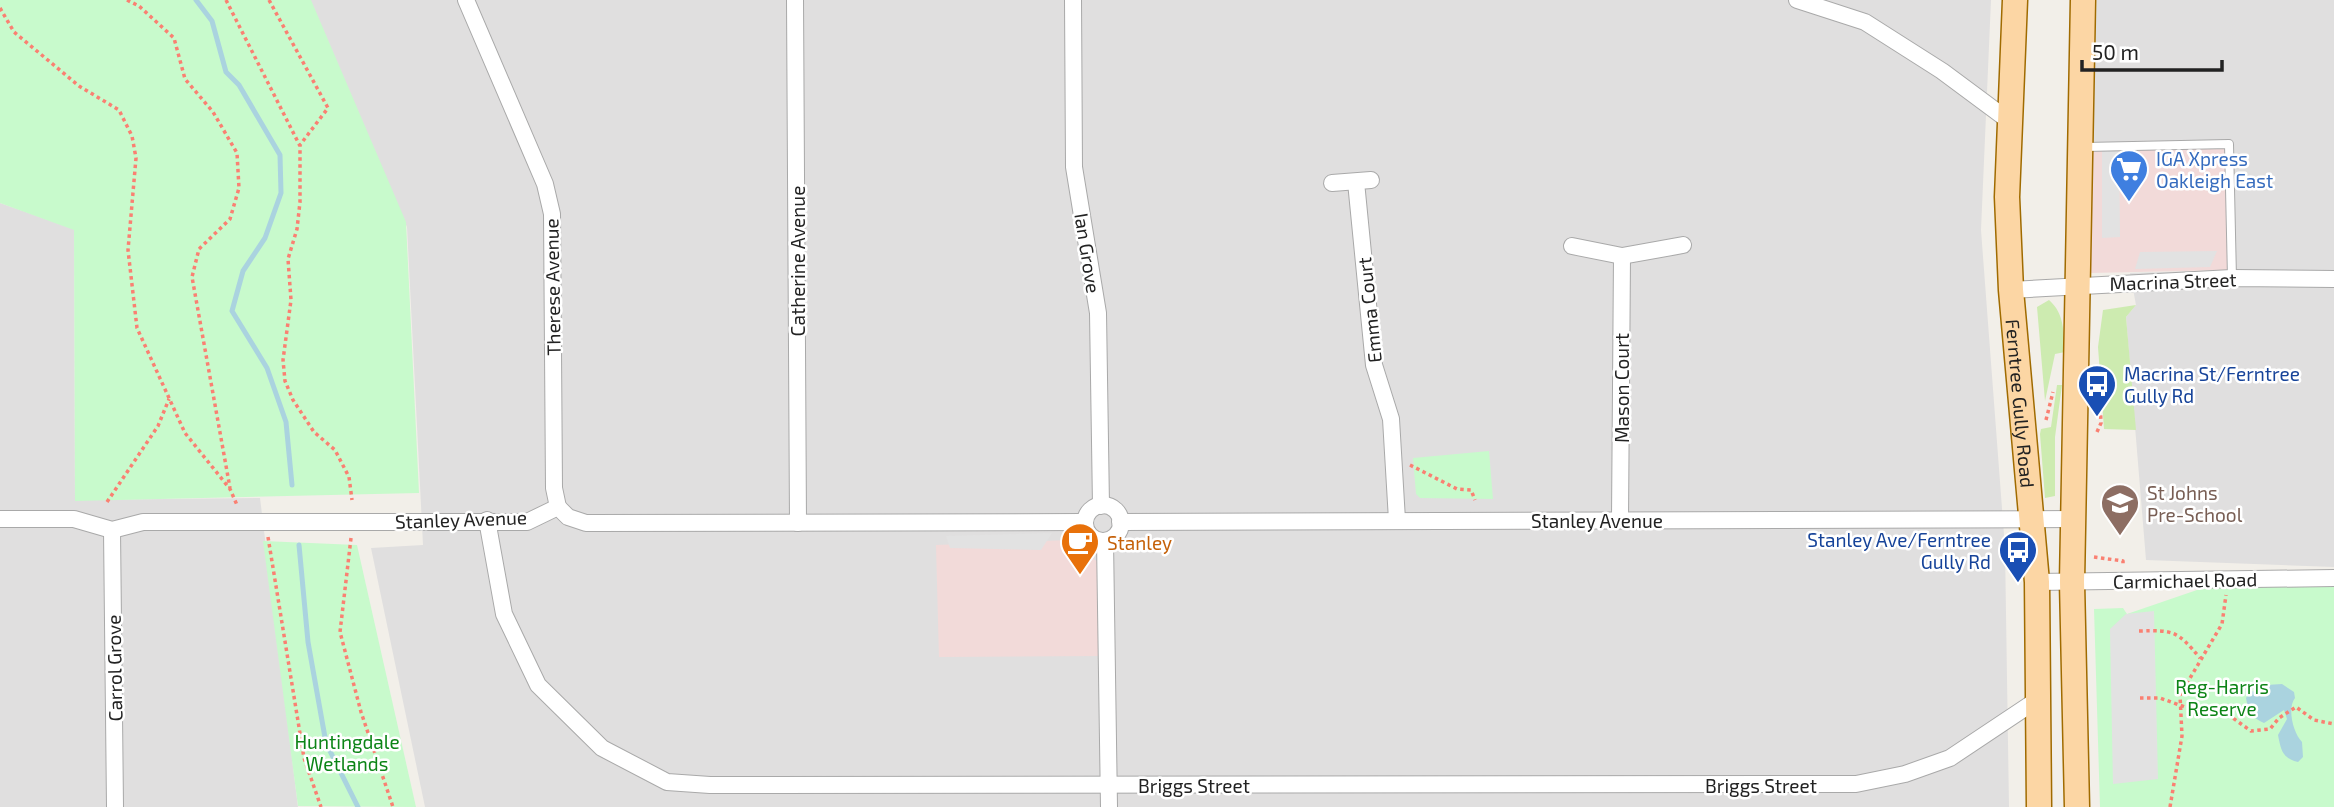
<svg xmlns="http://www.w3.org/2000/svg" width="2334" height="807" viewBox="0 0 2334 807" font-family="'Exo 2',sans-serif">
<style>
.residential{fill:#e0dfdf}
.commercial{fill:#f2dad9}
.grass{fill:#cdebb0}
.park{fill:#c8facc}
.parking{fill:#e2e2e2}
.water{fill:#aad3df}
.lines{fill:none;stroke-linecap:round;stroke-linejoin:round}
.stream{stroke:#aad3df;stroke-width:5}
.service-casing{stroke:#a9a9a9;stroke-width:10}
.minor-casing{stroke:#a9a9a9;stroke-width:18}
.primary-casing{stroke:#a06b00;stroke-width:27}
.path{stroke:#fa8072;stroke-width:3.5;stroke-dasharray:3.5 3.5;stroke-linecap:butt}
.service{stroke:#fff;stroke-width:8}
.minor{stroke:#fff;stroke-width:16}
.primary{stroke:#fcd6a4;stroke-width:24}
.labels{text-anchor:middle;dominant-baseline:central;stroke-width:5;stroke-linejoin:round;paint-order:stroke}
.shop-label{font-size:19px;fill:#366cbe;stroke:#fff;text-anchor:start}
.street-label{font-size:19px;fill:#222;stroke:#fff}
.transit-label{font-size:19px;fill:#164399;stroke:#fff;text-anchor:start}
.education-label{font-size:19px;fill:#785e54;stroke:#fff;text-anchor:start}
.food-label{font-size:19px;fill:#c56008;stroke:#fff;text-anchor:start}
.park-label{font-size:19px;fill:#0c8416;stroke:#fff}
</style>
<rect width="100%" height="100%" fill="#f2efe9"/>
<g class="residential">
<polygon points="310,0 1991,0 1981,230 2005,548 2009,807 425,807 371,548 423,545 407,227"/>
<polygon points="2097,0 2334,0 2334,567 2146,560 2126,317 2136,305 2130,273 2227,270 2225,149 2091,151"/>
<polygon points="0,203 74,229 75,500 260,498 298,807 0,807"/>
</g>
<g class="commercial">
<polygon points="2225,148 2228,270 2090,273 2091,151"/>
<polygon points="1070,540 1099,563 1099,656 939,657 936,545"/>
</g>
<g class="grass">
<path d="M2049 300C2065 314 2063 332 2065 352L2055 354 2045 401 2037 307Z"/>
<polygon points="2136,305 2126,317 2136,430 2104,429 2098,347 2103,310"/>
<polygon points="2057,385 2062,385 2055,437 2055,496 2045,498 2040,434 2041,429 2051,427"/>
</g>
<g class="park">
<polygon points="0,0 311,0 406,222 419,493 75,501 74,230 0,203"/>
<polygon points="1489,451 1493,499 1420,498 1416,494 1413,458"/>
<polygon points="263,541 357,545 416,807 298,806"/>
<polygon points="2334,578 2334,807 2100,807 2094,609 2123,608 2127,614 2229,579"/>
</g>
<g class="parking">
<polygon points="2119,150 2120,237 2102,238 2102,151"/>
<polygon points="2217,251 2210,267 2135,269 2140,252"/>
<polygon points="1052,533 1041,550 950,548 946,536"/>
<polygon points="2154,611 2158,779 2113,784 2110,629 2126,614"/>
</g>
<path class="water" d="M2282 684 2294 692 2295 698C2287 708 2293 733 2302 742L2303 757 2298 762C2282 758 2281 750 2278 735L2287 719 2284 710 2264 723C2252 718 2248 711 2246 698L2251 691 2256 692 2266 685Z"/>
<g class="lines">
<g class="stream">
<polyline points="196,0 212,21 226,72 239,85 280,155 281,193 265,238 243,271 232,311 267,368 286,422 292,485"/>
<polyline points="299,545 308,642 326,743 358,807"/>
</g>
<defs>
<polyline id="service" points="2085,147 2229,144 2232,278"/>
<g id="minor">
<polyline points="466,0 545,184 552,214 554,488 558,507"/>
<polyline points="795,0 798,523"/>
<polyline points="1073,0 1074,167 1098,313 1101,506"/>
<polyline points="1797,0 1865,22 1942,71 2008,120"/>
<polyline points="1356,182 1374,365 1391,419 1397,520"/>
<polyline points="1332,183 1371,180"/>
<polyline points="1572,246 1622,256 1683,245"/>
<polyline points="2011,290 2232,278 2334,279"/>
<circle cx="1103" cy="523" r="18"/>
<polyline points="0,519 74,519 112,530 143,522 527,522 558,507 568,517 586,523 1085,522"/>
<polyline points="1620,519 1622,256"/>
<polyline points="487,520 504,614 538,685 602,748 667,782 710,785 1856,784 1905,774 1950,758 2037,700"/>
<polyline points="1120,522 2074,519"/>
<polyline points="112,530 115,807"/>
<polyline points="1105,541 1109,807"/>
<polyline points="2037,582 2334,578"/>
</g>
<g id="primary">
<path id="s1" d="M2015 0 2007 197 2011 290 2037 582 2039 807"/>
<polyline points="2077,807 2072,582 2083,0"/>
</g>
</defs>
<use href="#service" class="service-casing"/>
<use href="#minor" class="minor-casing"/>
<use href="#primary" class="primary-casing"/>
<g class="path">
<polyline points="127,0 139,6 174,38 185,79 213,112 237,153 239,188 230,219 199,249 192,277 230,488"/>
<polyline points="226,0 300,146 300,202 297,229 288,259 291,300 283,360 285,381 293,400 314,432 335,450 349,477 352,500"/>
<polyline points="269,0 328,108 300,145"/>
<polyline points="0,8 14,32 79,86 119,110 132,136 136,158 128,250 137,328 185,433 230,489 237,505"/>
<polyline points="2046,420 2053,392"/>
<polyline points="2097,432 2101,423 2099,378"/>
<polyline points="1410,465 1457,489 1471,490 1475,500"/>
<polyline points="107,502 158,426 169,399"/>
<polyline points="268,537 304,758 321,807"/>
<polyline points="351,538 340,632 361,712 393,807"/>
<polyline points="2094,557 2123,561 2123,566"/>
<path d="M2139 631C2175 630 2177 631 2200 658"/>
<polyline points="2140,698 2160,698 2196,711 2223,711 2251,731 2270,729 2279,718 2296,707 2314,720 2334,724"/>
<polyline points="2170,807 2182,736 2180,695 2222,624 2226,595"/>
</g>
<use href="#service" class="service"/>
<use href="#minor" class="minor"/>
<use href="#primary" class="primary"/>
</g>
<defs>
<symbol id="supermarket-pin" viewBox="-11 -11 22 30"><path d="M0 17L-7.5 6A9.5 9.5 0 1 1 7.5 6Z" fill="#3f7fe0" stroke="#fff"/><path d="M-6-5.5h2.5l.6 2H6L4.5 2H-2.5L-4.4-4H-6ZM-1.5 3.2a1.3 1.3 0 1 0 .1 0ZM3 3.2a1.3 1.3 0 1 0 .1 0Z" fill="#fff"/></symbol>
<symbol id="bus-pin" viewBox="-11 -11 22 30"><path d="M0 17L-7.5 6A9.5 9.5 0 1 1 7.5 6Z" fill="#1a4fb4" stroke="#fff"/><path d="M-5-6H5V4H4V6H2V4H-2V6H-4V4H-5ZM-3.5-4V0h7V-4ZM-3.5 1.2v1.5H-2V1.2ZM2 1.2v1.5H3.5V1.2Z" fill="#fff"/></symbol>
<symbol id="school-pin" viewBox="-11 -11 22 30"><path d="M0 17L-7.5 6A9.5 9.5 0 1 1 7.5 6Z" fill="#8d6e63" stroke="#fff"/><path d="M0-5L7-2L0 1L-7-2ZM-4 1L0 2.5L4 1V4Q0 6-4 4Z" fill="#fff"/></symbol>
<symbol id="cafe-pin" viewBox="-11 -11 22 30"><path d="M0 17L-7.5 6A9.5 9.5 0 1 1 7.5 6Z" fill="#e8710a" stroke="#fff"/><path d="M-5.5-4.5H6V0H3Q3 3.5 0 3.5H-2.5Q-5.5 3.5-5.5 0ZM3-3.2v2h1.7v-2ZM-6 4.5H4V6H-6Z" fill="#fff"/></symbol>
</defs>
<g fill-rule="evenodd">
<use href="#supermarket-pin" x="2107" y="147" width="44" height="60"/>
<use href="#bus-pin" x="2075" y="362" width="44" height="60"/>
<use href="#school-pin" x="2098" y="481" width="44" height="60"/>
<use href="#cafe-pin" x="1058" y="520" width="44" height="60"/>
<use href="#bus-pin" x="1996" y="528" width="44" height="60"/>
</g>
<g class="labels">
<g class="shop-label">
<text x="2156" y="158">IGA Xpress<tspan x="2156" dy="22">Oakleigh East</tspan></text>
</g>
<g class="street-label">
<text transform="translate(1088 253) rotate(81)">Ian Grove</text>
<text transform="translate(797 261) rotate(-90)">Catherine Avenue</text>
<text transform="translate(2173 281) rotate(-2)">Macrina Street</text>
<text transform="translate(552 287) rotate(-91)">Therese Avenue</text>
<text transform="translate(1369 310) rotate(-96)">Emma Court</text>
<text transform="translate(1621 388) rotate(-90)">Mason Court</text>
<text stroke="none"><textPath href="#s1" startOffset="404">Ferntree Gully Road</textPath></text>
<text transform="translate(461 519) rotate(-2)">Stanley Avenue</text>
<text x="1597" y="520">Stanley Avenue</text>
<text transform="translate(2185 580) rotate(-1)">Carmichael Road</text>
<text transform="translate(114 668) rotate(-91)">Carrol Grove</text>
<text x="1194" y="785">Briggs Street</text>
<text x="1761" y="785">Briggs Street</text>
</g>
<g class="transit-label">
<text x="2124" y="373">Macrina St/Ferntree<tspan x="2124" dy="22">Gully Rd</tspan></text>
<text x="1991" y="539" text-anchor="end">Stanley Ave/Ferntree<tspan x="1991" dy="22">Gully Rd</tspan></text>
</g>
<g class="education-label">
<text x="2147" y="492">St Johns<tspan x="2147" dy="22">Pre-School</tspan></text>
</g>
<g class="food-label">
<text x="1107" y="542">Stanley</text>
</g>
<g class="park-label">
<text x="2222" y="686">Reg-Harris<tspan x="2222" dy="22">Reserve</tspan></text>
<text x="347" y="741">Huntingdale<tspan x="347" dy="22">Wetlands</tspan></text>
</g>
</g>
<path d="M2082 60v10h140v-10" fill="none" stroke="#222222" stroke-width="3.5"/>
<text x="2092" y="60" font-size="21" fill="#222222" stroke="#ffffff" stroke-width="5" paint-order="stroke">50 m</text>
</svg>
